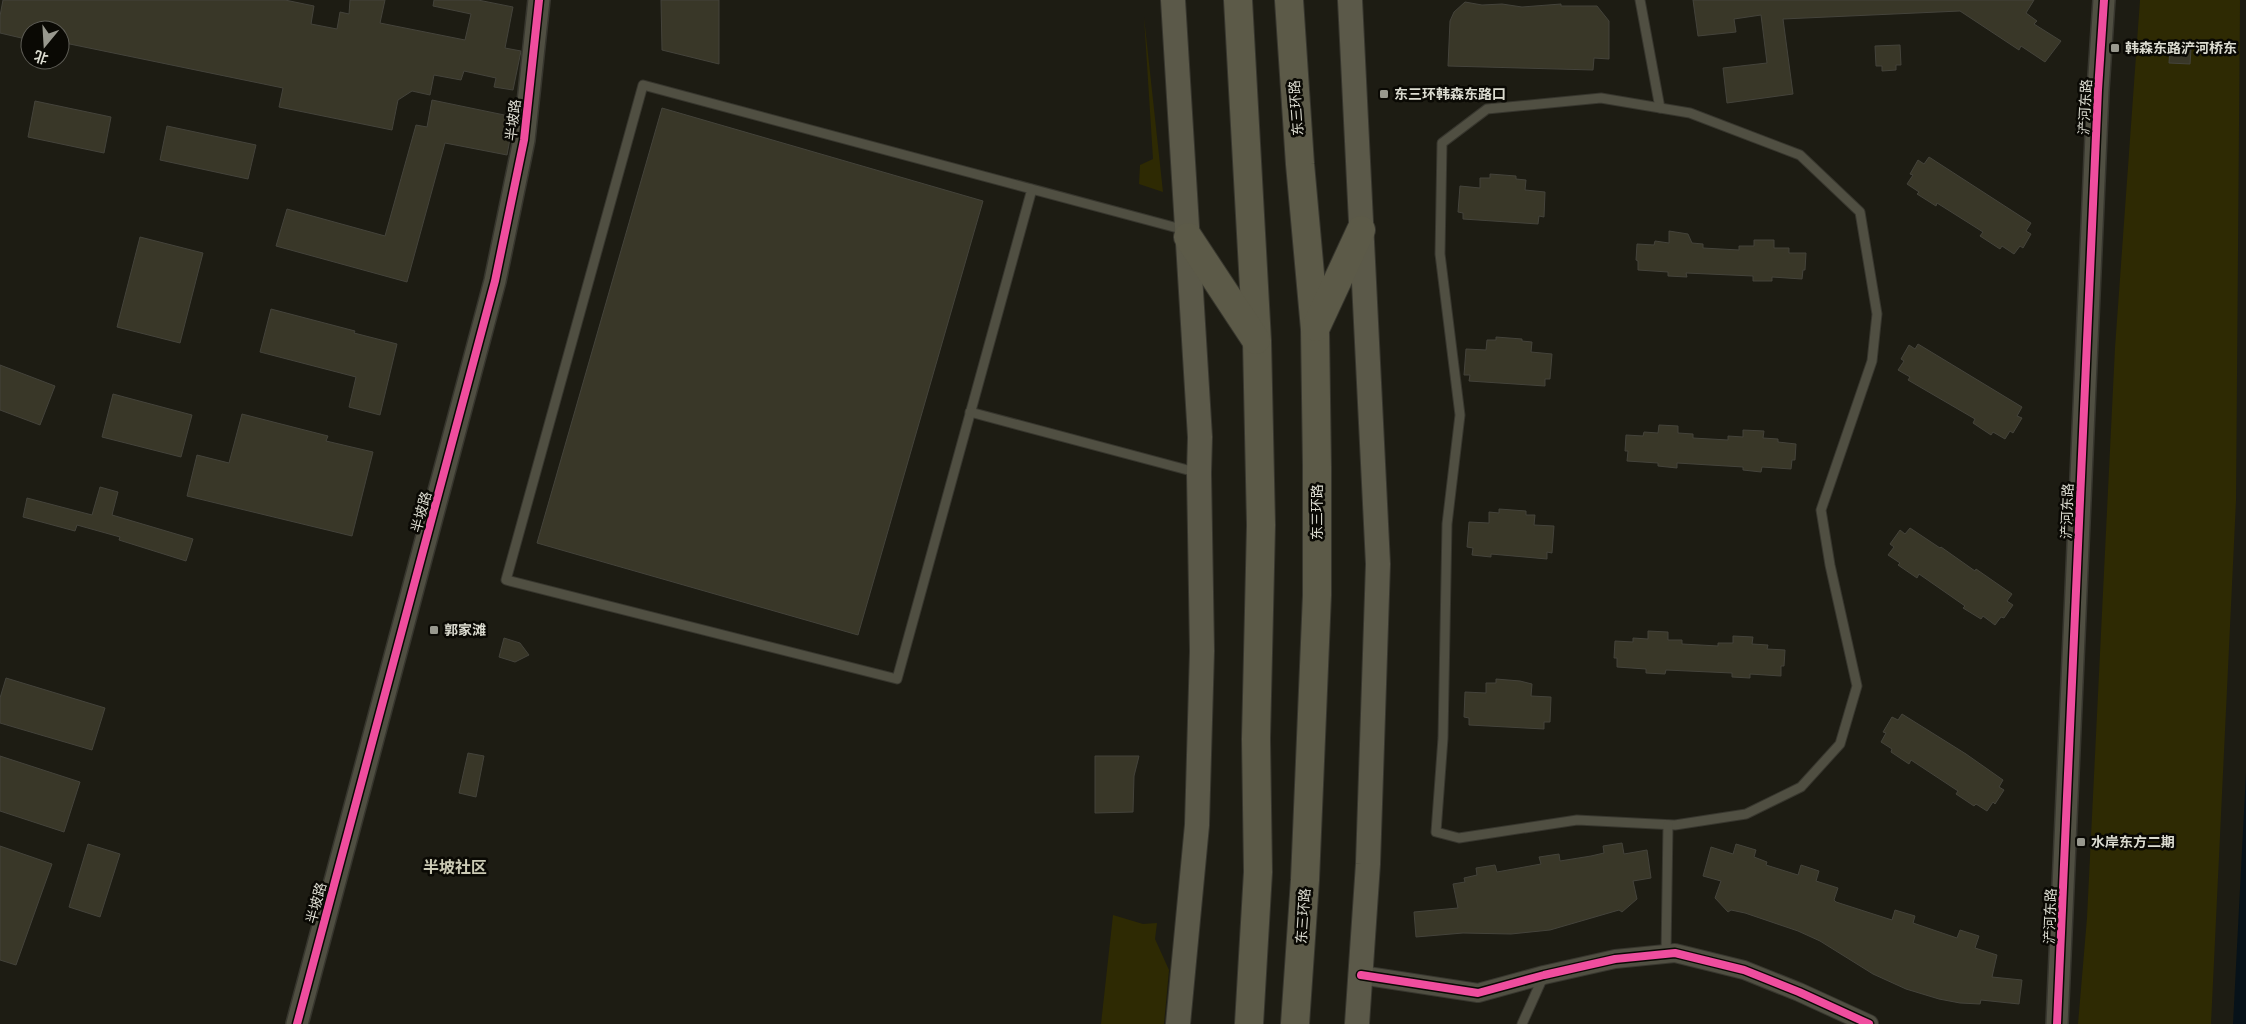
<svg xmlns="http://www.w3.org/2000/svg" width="2246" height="1024" viewBox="0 0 2246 1024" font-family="Mulish,'Noto Sans SC',sans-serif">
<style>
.green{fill:#2e2a03}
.water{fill:#071219}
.building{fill:#393728;stroke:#44433b}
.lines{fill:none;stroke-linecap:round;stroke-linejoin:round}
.service-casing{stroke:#37362e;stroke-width:11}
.minor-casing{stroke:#37362e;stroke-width:20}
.tertiary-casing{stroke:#37362e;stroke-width:24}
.secondary-casing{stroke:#37362e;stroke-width:26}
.trunk-casing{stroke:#37362e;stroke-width:30}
.service{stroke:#504f42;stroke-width:9}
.minor{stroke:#504f42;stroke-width:18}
.tertiary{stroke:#504f42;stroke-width:21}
.secondary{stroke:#5b5949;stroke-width:24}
.trunk{stroke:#5c5a48;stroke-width:28}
.cycleway-casing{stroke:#0a0904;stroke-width:11}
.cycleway{stroke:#ef4d9e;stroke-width:8}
.poi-dot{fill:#98988e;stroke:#0a0904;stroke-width:2}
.labels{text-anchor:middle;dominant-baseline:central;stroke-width:5;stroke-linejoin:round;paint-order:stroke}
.poi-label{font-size:14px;font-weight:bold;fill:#dbdbd0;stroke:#0a0904;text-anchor:start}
.street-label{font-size:14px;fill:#dbdbd0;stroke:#0a0904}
.quarter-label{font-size:16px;font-weight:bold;fill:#cccbb5;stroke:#0a0904}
</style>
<rect width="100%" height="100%" fill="#1d1c13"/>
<g class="green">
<polygon points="2140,0 2240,0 2236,501 2211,1024 2078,1024 2087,918 2115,348"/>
<polygon points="1144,17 1163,192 1139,184 1140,165 1153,159"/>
<polygon points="1113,915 1143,924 1157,923 1155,939 1169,970 1164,1024 1101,1024"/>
</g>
<polygon class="water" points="2246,773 2246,1024 2233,1024"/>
<g class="building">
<polygon points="3,0 285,0 314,6 311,24 337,29 340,12 349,14 350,0 385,0 380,23 465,40 471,14 433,6 434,0 478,0 513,7 505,48 521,51 513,90 494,87 496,78 464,71 461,80 434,75 430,95 412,91 398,100 392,130 279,107 283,88 60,42 60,30 30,30 30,40 0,33 0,16"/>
<polygon points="661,0 719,0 719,64 662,50"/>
<polygon points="1693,0 2034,0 2026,13 2037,21 2034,24 2061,41 2045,62 2021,46 2019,50 1960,11 1783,19 1793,94 1727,103 1723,68 1767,63 1761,15 1734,19 1736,32 1698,36"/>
<polygon points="1465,2 1482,5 1502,4 1522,7 1561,4 1561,6 1597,6 1609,21 1609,59 1594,58 1593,70 1448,66 1450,21 1454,12"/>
<polygon points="1900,45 1901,65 1896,65 1896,70 1882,71 1882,66 1876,66 1875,46"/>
<polygon points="2170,48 2191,49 2190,64 2169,63"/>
<polygon points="432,100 514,117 507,155 445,143 407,282 276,246 287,209 385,236 416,125 427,127"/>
<polygon points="35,101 111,117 104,153 28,137"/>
<polygon points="662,108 983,201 858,635 537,543"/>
<polygon points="167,126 256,145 248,179 160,160"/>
<polygon points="1929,157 2031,223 2026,231 2031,234 2023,248 2020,246 2014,254 2002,246 2000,249 1980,236 1983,232 1937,203 1936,206 1917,194 1919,192 1907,184 1913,175 1910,174 1918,160 1924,164"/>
<polygon points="1490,174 1516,176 1516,179 1526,180 1525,190 1545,192 1544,217 1539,216 1538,224 1463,219 1463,213 1458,212 1460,186 1480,188 1480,178 1490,178"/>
<polygon points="1669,231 1688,234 1692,243 1703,244 1703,248 1739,250 1739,246 1754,246 1754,240 1774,240 1774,248 1789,248 1789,253 1806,253 1805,270 1803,270 1802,279 1772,277 1772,281 1753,281 1753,276 1686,273 1687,277 1668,276 1668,272 1638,270 1638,261 1636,260 1637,244 1654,245 1655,241 1669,243"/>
<polygon points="140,237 203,253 180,343 117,327"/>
<polygon points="271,309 355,331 354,333 397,344 380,415 349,407 356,377 260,352"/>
<polygon points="1496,337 1522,339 1522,341 1532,342 1531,352 1552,354 1550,379 1545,379 1545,386 1469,381 1470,375 1464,375 1466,349 1486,350 1487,340 1496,340"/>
<polygon points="1918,344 2022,407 2017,416 2022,418 2013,433 2010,431 2005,439 1993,432 1991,435 1973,423 1975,419 1908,380 1910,377 1898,370 1904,361 1901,359 1909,345 1915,349"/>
<polygon points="0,365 55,386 40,425 0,410"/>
<polygon points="113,394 192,415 181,457 102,437"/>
<polygon points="242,414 328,436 326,441 373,452 352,536 187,496 197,455 229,463"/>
<polygon points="1659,425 1678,426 1678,433 1693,434 1693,438 1728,440 1728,436 1743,437 1743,430 1764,431 1763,438 1778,439 1778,442 1796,444 1795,460 1792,460 1791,469 1762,467 1761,472 1743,470 1743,467 1677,463 1677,468 1658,466 1658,463 1627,461 1628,451 1625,451 1626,435 1643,436 1644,432 1658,433"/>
<polygon points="100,487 118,492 112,515 193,539 186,561 119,540 120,537 77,525 75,531 23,517 27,498 92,515"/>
<polygon points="1499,509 1526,511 1526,515 1535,515 1534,525 1554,526 1552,553 1547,552 1547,559 1491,554 1491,557 1472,555 1473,548 1467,547 1469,522 1489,523 1489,512 1499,513"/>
<polygon points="1910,528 1940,548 1941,547 1975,571 1976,569 2012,594 2007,601 2013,605 2004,618 2001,617 1995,625 1983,616 1981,619 1963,608 1965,606 1919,574 1917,578 1898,565 1900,563 1888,555 1894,547 1890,544 1900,530 1905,534"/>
<polygon points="1648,631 1668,632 1668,640 1682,640 1682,644 1718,646 1718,643 1733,643 1733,636 1753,637 1752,644 1768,645 1767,649 1785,650 1784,666 1781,666 1781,676 1750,674 1750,678 1732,677 1732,673 1666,670 1665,674 1646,673 1646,669 1617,667 1617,658 1614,658 1615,641 1633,642 1633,638 1648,639"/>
<polygon points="504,638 520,643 529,655 515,662 499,657"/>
<polygon points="6,678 105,708 92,750 0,723 0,698"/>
<polygon points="1496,679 1520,681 1532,684 1531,696 1551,697 1550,722 1544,722 1544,729 1469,725 1469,718 1464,717 1465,692 1486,693 1486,683 1496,683"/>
<polygon points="1902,714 1966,754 2003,780 1999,787 2004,790 1995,804 1993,802 1987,811 1976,804 1974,806 1956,794 1958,791 1911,760 1909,764 1891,752 1892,749 1881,742 1886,733 1883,732 1892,717 1898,720"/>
<polygon points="468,753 484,756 476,797 459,793"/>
<polygon points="0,756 80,782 64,832 0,811"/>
<polygon points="1095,756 1139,756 1134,776 1133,812 1095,813"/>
<polygon points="1622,843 1624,854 1647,850 1651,878 1633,881 1637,899 1622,912 1619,910 1550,930 1511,934 1463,933 1416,937 1414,912 1458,908 1453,884 1465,882 1464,878 1477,875 1476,868 1495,865 1497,872 1541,864 1539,857 1559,854 1560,861 1591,856 1604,853 1603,846"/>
<polygon points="88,844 120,854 100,917 69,907"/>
<polygon points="1736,844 1756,850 1754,857 1767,862 1766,865 1798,875 1801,865 1819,871 1816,881 1838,888 1834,900 1836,902 1892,920 1895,910 1915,916 1913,923 1957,938 1960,930 1979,936 1975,948 1997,955 1992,977 2022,980 2019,1004 1981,1000 1980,1004 1960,1003 1939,999 1906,989 1873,974 1820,941 1798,931 1745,913 1731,910 1728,912 1715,898 1721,881 1703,876 1711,847 1733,854"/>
<polygon points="0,846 52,864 16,965 0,960"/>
</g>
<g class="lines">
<defs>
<g id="service">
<polyline points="1640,0 1660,108"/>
<polygon points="1601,98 1690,113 1800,155 1860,212 1877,314 1872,361 1821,510 1830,565 1857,686 1840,744 1801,787 1746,814 1675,825 1577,820 1459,838 1436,832 1443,738 1447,524 1460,415 1440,254 1442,143 1487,109"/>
<polyline points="1032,189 897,679 506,580 643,85 1185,230"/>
<polyline points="970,412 1199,473"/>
<polyline points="1666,954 1668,825"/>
<polyline points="1522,1024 1544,975"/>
</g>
<polyline id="minor" points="1361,975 1478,993 1544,975 1615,959 1675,953 1744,970 1799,992 1869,1024"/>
<g id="tertiary">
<polyline points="297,1024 495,281 524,140 539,0"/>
<polyline points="2057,1024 2098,90 2104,0"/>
</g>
<g id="secondary">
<polyline points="1173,0 1200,437 1199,473 1202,651 1197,825 1178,1024"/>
<polyline points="1350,0 1378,564 1368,864 1357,1024"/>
</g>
<g id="trunk">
<polyline points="1238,0 1257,341 1261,525 1256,739 1258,872 1249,1024"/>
<polyline points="1289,0 1300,164 1315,329 1317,467 1317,595 1305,880 1295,1024"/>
<polyline points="1188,237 1256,340"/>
<polyline points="1316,327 1361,230"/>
</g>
</defs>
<use href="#service" class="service-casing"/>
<use href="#minor" class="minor-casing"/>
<use href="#tertiary" class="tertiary-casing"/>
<use href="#secondary" class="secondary-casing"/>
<use href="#trunk" class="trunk-casing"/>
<use href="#service" class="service"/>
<use href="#minor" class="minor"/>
<use href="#tertiary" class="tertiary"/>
<use href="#secondary" class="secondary"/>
<use href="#trunk" class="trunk"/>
<defs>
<g id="cycleway">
<polyline points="1361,975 1478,993 1544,975 1615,959 1675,953 1744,970 1799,992 1869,1024"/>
<polyline points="297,1024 495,281 524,140 539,0"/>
<polyline points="2057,1024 2098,90 2104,0"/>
</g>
</defs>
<use href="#cycleway" class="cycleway-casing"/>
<use href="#cycleway" class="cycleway"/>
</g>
<g class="poi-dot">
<rect x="2110" y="43" width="10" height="10" rx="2.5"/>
<rect x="1379" y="89" width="10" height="10" rx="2.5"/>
<rect x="429" y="625" width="10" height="10" rx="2.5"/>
<rect x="2076" y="837" width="10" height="10" rx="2.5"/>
</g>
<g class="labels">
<g class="poi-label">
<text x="2125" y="48">韩森东路浐河桥东</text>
<text x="1394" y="94">东三环韩森东路口</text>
<text x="444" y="630">郭家滩</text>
<text x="2091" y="842">水岸东方二期</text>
</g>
<g class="street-label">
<text transform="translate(2085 107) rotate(-87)">浐河东路</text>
<text transform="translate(1296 108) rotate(-94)">东三环路</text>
<text transform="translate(513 120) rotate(-83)">半坡路</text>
<text transform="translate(2067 511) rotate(-88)">浐河东路</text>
<text transform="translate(421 512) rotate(-75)">半坡路</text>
<text transform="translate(1317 512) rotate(-90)">东三环路</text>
<text transform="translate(316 903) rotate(-75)">半坡路</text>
<text transform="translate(1303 916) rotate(-86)">东三环路</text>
<text transform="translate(2050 916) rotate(-88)">浐河东路</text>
</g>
<g class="quarter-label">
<text x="455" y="867">半坡社区</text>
</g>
</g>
<g transform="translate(45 45) rotate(198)"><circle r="24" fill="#0a0904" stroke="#5e5d56"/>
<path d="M0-4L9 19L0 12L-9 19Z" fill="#98988e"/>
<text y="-8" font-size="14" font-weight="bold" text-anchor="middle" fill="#dbdbd0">北</text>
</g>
</svg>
